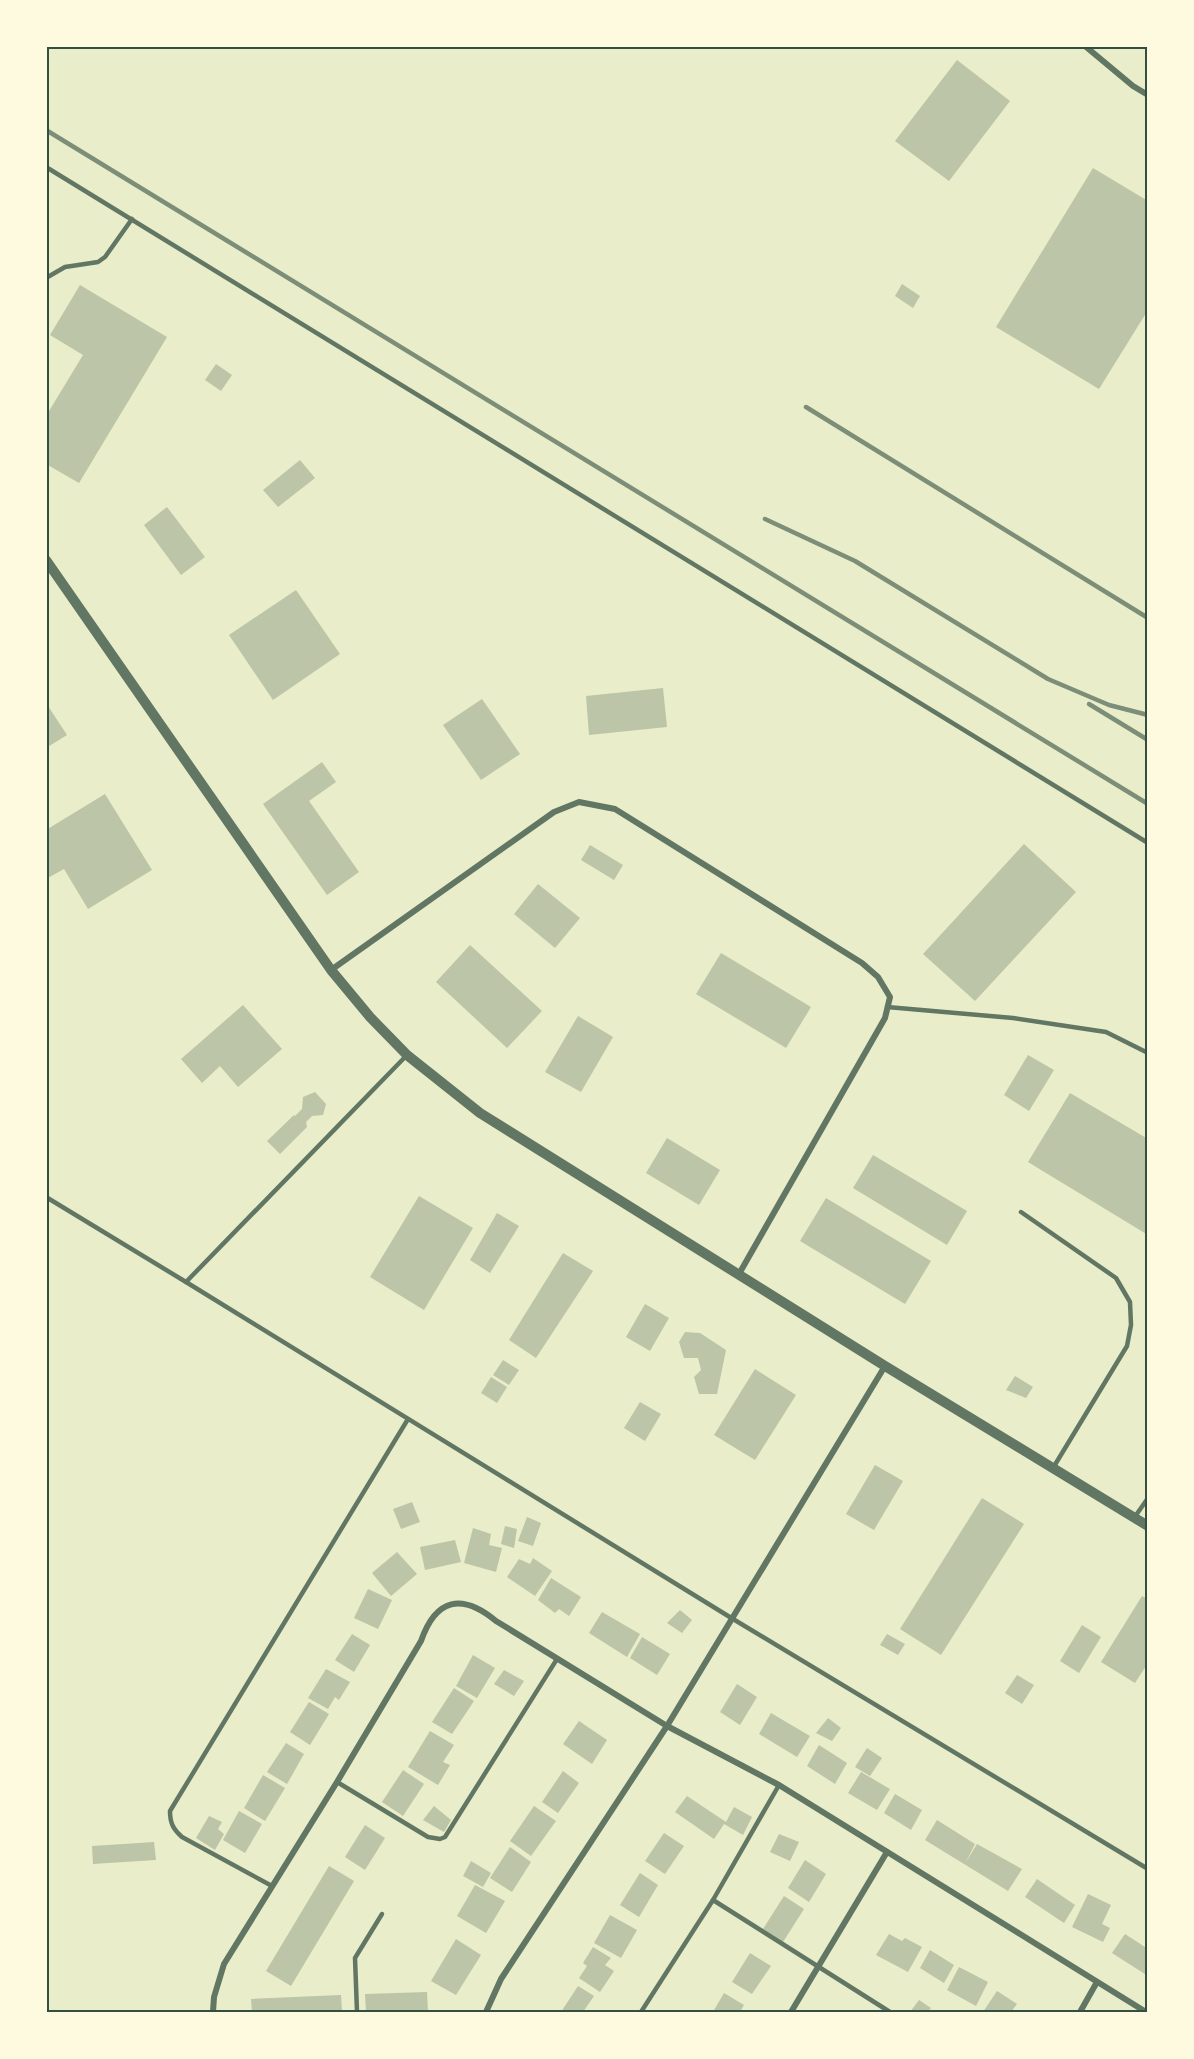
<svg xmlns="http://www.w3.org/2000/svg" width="1194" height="2059" viewBox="0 0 1194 2059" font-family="'Work Sans',sans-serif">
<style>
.building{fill:#bcc5a7}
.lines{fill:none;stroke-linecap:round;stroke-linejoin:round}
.service{stroke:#617663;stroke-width:4.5}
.minor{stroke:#617663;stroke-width:6}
.tertiary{stroke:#617663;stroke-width:10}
.rail{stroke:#7c8e77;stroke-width:4.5}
.neatline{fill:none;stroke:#344e41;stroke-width:2}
</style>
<rect width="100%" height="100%" fill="#e9edc9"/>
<g class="building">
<polygon points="957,60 1010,101 949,181 895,141"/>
<polygon points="1093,168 1148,201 1148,310 1099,389 996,327"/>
<polygon points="902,284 920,296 913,308 895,296"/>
<polygon points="80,285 167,337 79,483 46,464 46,416 83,355 50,335"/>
<polygon points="216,364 232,375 221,391 205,380"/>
<polygon points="300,460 315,478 278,507 263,490"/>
<polygon points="167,507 205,557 181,575 144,525"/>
<polygon points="296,590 340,654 273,700 229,635"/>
<polygon points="663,688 667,727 589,735 586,696"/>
<polygon points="482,699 520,754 481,780 443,725"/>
<polygon points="46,703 67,735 46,748"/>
<polygon points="322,762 336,782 309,801 359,872 327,895 263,804"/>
<polygon points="105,794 152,870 88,909 64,869 46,879 46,830"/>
<polygon points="1024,844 1076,892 975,1001 923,954"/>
<polygon points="590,845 623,865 614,880 581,860"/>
<polygon points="538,884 580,918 555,948 514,914"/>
<polygon points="470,945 542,1011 507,1048 436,982"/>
<polygon points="721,953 811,1007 786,1048 696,994"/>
<polygon points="243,1005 282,1049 238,1087 220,1066 202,1083 181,1059"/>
<polygon points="578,1016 613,1037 581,1092 545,1072"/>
<polygon points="1028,1055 1054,1070 1029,1111 1004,1095"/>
<polygon points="315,1092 326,1104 323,1115 312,1116 306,1122 307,1127 280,1154 267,1141 294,1115 295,1116 302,1109 303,1097"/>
<polygon points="1070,1093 1148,1139 1148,1235 1028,1162"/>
<polygon points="667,1138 720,1170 699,1205 646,1173"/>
<polygon points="873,1155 967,1211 947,1245 853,1188"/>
<polygon points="419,1196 473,1228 424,1310 370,1277"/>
<polygon points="826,1198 931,1261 905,1304 800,1241"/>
<polygon points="497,1213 519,1226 490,1273 470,1260"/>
<polygon points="563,1253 593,1271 536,1358 509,1340"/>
<polygon points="645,1304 669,1318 650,1351 626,1337"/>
<polygon points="685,1332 700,1333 726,1350 717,1394 699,1394 694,1377 701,1370 698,1358 684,1358 679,1342"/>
<polygon points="503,1360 519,1370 509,1385 493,1375"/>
<polygon points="755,1369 796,1395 755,1460 714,1435"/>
<polygon points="1015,1376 1033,1387 1026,1398 1006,1390"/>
<polygon points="491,1377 507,1387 497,1403 481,1393"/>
<polygon points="640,1402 661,1414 645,1441 624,1428"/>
<polygon points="875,1465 903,1481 874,1530 846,1514"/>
<polygon points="982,1498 1024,1524 941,1655 900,1629"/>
<polygon points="412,1502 420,1522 401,1529 393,1509"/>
<polygon points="527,1517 541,1523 533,1546 518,1541"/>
<polygon points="505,1526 517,1529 514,1548 501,1544"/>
<polygon points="473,1528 491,1534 489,1545 502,1548 496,1572 464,1563"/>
<polygon points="455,1540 461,1562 425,1570 420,1547"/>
<polygon points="397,1552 417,1574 391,1596 372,1573"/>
<polygon points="533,1558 552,1571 535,1596 507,1577 519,1559 530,1564"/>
<polygon points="551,1578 581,1597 569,1616 559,1609 555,1613 538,1600"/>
<polygon points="368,1589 392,1600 378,1629 354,1618"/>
<polygon points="1142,1596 1148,1599 1148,1663 1135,1683 1101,1662"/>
<polygon points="680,1610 692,1620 682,1633 667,1623"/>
<polygon points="602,1612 640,1634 627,1657 589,1633"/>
<polygon points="1082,1625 1101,1637 1079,1673 1060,1661"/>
<polygon points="352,1634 370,1645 354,1672 335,1660"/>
<polygon points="887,1634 905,1644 898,1655 880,1645"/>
<polygon points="642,1637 670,1654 657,1675 630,1658"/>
<polygon points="473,1655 495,1668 477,1698 456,1686"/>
<polygon points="326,1669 350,1682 339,1700 335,1697 328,1709 308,1698"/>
<polygon points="504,1670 524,1681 514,1696 494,1684"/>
<polygon points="1017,1675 1034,1685 1022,1704 1005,1693"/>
<polygon points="737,1684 757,1697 740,1725 720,1712"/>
<polygon points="454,1688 474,1701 452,1734 432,1722"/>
<polygon points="309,1702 329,1714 310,1745 290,1732"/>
<polygon points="771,1713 810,1736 797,1757 759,1734"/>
<polygon points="828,1718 841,1728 832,1741 816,1733"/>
<polygon points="579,1721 607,1740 592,1764 563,1744"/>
<polygon points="430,1731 454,1745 443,1762 450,1765 438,1785 408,1767"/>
<polygon points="286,1743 304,1754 287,1784 267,1772"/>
<polygon points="819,1745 847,1763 835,1784 807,1766"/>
<polygon points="867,1748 882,1758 870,1776 855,1767"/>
<polygon points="403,1770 424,1784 403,1816 382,1802"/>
<polygon points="563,1771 579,1783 558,1813 542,1802"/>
<polygon points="861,1772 890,1789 877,1810 848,1793"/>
<polygon points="263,1775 285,1788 265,1821 244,1808"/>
<polygon points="895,1794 922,1810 911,1830 884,1813"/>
<polygon points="687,1796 726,1822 734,1807 752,1817 743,1835 724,1824 714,1839 675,1812"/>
<polygon points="434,1806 451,1820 444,1832 423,1820"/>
<polygon points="534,1806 556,1821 531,1856 510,1841"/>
<polygon points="239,1811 262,1824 245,1853 223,1840"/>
<polygon points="209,1816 222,1822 218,1829 224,1834 215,1850 196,1838"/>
<polygon points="937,1820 975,1844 966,1862 977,1844 1022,1869 1008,1891 925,1840"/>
<polygon points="365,1825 385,1838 365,1870 345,1857"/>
<polygon points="664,1833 684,1846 665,1874 645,1861"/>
<polygon points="779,1834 799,1842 790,1861 770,1852"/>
<polygon points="154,1842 156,1860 93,1864 92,1846"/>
<polygon points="510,1847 531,1862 512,1892 490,1878"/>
<polygon points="805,1860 826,1874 809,1902 788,1888"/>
<polygon points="471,1861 491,1873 483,1887 463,1876"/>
<polygon points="329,1866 354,1881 291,1986 266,1971"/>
<polygon points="640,1873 658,1885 639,1917 620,1905"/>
<polygon points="1037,1879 1075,1905 1064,1923 1025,1897"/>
<polygon points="475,1885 505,1901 486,1933 457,1916"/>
<polygon points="1088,1894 1111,1905 1102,1924 1110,1928 1103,1942 1072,1927"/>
<polygon points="784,1896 804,1909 783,1942 763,1929"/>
<polygon points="610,1915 637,1930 621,1958 594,1943"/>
<polygon points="889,1934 902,1941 905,1938 922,1947 908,1972 876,1955"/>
<polygon points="1125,1934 1148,1949 1148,1976 1112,1953"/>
<polygon points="456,1939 481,1955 456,1995 431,1981"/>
<polygon points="593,1947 611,1958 605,1965 614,1971 600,1992 579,1978 587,1966 583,1963"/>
<polygon points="930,1950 954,1965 944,1983 920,1968"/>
<polygon points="750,1953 771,1966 752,1994 732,1982"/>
<polygon points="959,1967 988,1982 976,2006 947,1990"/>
<polygon points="578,1986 594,1996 583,2012 561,2012"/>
<polygon points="997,1991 1017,2004 1011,2012 983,2012"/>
<polygon points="427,1992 428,2012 366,2012 365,1994"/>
<polygon points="724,1993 744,2005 740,2012 713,2012"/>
<polygon points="341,1995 342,2012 252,2012 251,1999"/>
<polygon points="919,2000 931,2008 928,2012 910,2012"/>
</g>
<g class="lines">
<g class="service">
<polyline points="46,167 1148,843"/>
<polyline points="46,278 65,267 98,262 105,257 132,219"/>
<polyline points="887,1007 1013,1018 1106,1032 1148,1053"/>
<polyline points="407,1055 186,1282 733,1619 1148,1869"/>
<polyline points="46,1197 186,1282"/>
<polyline points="1021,1212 1116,1278 1130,1302 1131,1325 1127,1346 1053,1468"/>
<polyline points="1134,1518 1148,1498"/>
<polyline points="337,1782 428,1837 440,1839 445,1837 557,1659"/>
<polyline points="779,1785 713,1900 890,2012"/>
<path d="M272 1886 182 1837C173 1829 170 1823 170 1811L408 1419"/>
<polyline points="357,2012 355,1958 382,1914"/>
<polyline points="641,2012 713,1900"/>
</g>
<g class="minor">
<polyline points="1085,46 1133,86 1148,95"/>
<polyline points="331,970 554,812 579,802 615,809 862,963 878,977 890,997 885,1018 739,1274"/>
<path d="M213 2012 214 1997 224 1964 337 1782 421 1641C436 1598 462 1593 496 1621L667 1726 779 1785 1146 2012"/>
<polyline points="486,2012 501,1979 667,1726 885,1366"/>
<polyline points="791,2012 887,1852"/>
<polyline points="1080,2012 1097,1982"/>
</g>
<polyline class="tertiary" points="46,560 331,970 370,1017 407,1055 480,1113 885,1366 1148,1526"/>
<g class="rail">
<polyline points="46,130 1148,804"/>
<polyline points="806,407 1148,618"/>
<polyline points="765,519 855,561 1048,679 1109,705 1148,715"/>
<polyline points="1089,704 1148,740"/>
</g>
</g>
<rect width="1194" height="2059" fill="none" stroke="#fefae0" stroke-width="96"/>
<rect x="48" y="48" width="1098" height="1963" class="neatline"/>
</svg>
